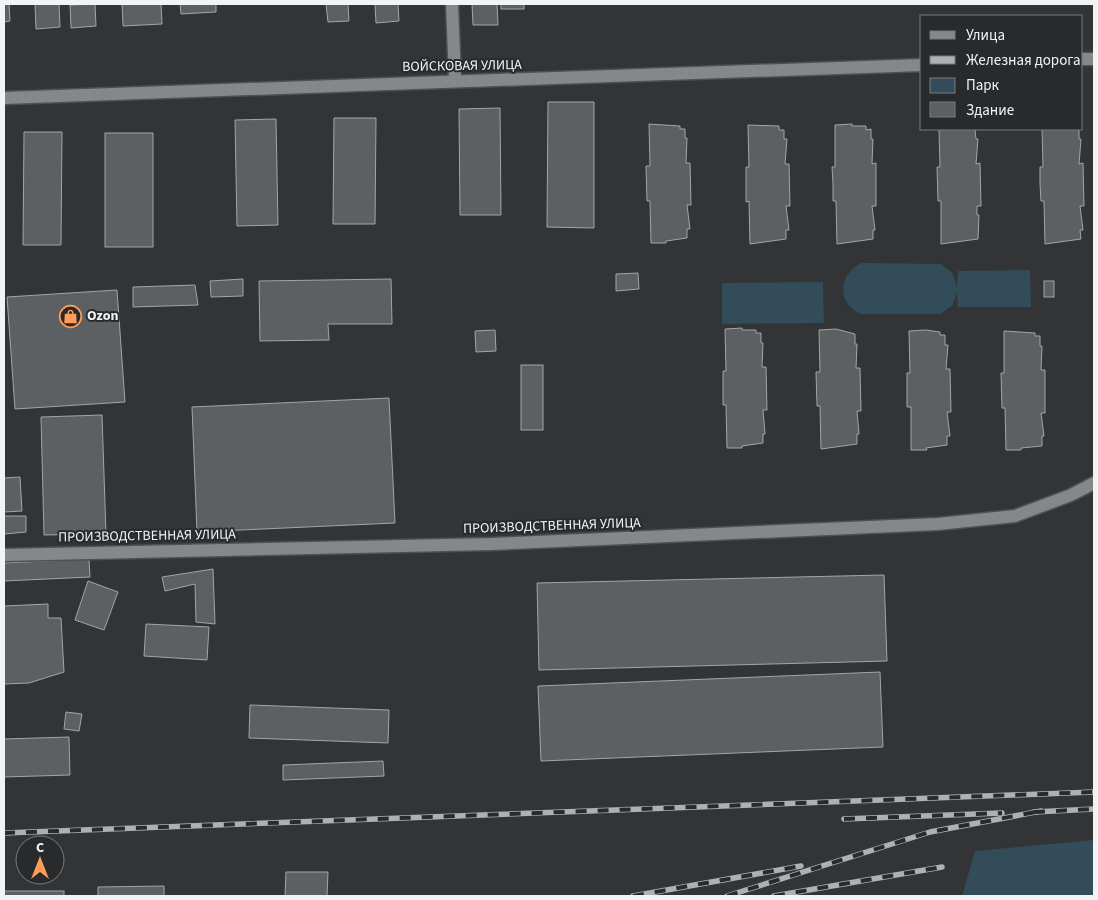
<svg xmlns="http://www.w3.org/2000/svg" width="1098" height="900" viewBox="0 0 1098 900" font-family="'Source Sans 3',sans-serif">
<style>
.green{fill:#334c5a}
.building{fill:#5d6062;stroke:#a2a6a8}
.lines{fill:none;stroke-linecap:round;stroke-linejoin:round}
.minor-casing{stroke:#4e5051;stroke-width:15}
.minor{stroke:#84888a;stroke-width:12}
.rail-casing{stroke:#aeb0b1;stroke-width:5.5}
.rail{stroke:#282a2c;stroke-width:4;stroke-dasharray:11;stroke-linecap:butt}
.labels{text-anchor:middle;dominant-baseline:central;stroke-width:4;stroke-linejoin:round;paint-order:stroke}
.street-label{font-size:14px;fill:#f1f3f4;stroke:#282a2c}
.poi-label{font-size:14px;font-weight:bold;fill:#f1f3f4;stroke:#282a2c;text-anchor:start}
</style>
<rect width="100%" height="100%" fill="#323436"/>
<g class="green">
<path d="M862 263 941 264 952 273 957 286 958 271 1030 270 1031 307H958L957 293 952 306 940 314H861C836 303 838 274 862 263Z"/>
<polygon points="823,282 824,323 722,324 722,283"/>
<polygon points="1094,840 1094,896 962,896 975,851"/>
</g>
<g class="building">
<polygon points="4,4 9,4 10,21 4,22"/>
<polygon points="35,4 59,4 60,27 36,29"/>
<polygon points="95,4 96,26 71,28 70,5"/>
<polygon points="122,4 161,4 162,24 123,26"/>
<polygon points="180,4 216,4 216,12 181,14"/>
<polygon points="326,4 348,4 349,21 328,22"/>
<polygon points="375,4 398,4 399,21 376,23"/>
<polygon points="472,4 497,4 498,25 473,25"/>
<rect x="501" y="4" width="23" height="5"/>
<polygon points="548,102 594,102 594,228 547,227"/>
<polygon points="500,108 501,215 460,215 459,109"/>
<polygon points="334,118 376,118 375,224 333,224"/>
<polygon points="276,119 278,225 237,226 235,120"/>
<polygon points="649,124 680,126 680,129 685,129 685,138 687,138 686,163 690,163 691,205 687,205 690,229 687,229 687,238 666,241 666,243 651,243 650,201 647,201 646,166 650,166"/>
<polygon points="852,124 852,126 866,126 866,130 871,129 871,139 873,139 872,164 876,163 876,206 872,206 875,230 873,230 873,239 837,244 836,201 833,201 833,184 832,167 835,167 835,125"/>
<polygon points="748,125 779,126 779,130 784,130 784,139 787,139 785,164 789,164 790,206 786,206 789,230 786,230 786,239 750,244 749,201 746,202 746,167 749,167"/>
<polygon points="939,129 975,129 976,139 978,139 976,164 980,163 981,206 977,206 977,215 979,215 978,239 941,244 941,201 938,201 937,167 940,167"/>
<polygon points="1042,129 1079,129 1079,139 1081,139 1079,164 1083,163 1084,206 1080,206 1083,230 1080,230 1081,239 1045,244 1044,201 1041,201 1040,184 1040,167 1043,167"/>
<polygon points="24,132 62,132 61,245 23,245"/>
<rect x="105" y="133" width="48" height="114"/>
<polygon points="638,273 639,289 616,291 616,274"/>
<polygon points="243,279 243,296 211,297 210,281"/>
<polygon points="391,279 392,324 328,324 329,340 260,341 259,281"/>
<rect x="1044" y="281" width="10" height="16"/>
<polygon points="195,285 198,305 133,307 133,287"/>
<polygon points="117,290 125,402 15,409 7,297"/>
<polygon points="742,328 742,330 756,330 756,333 761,333 761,343 763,343 762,367 766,367 767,410 763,410 765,434 763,434 763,443 742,446 742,448 727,448 726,405 723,405 723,371 726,371 725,329"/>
<polygon points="836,329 855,334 855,344 857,344 856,368 860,368 861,411 857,411 859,434 857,434 857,444 821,449 820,406 817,406 816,372 820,372 819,330"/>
<polygon points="495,330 496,351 476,352 475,331"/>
<polygon points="926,330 940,332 940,335 945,335 945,345 948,345 946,369 950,369 951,412 947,412 950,436 947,436 947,445 926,448 927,450 911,450 911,407 907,407 907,373 910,373 909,331"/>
<polygon points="1004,331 1035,333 1035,336 1040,336 1040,346 1042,346 1041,370 1045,370 1045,413 1041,413 1044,436 1042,436 1042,446 1021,448 1021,450 1006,450 1005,408 1002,408 1001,373 1004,373"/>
<rect x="521" y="365" width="22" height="65"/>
<polygon points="389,398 395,523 197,532 192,407"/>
<polygon points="102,415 106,534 44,535 41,417"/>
<polygon points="20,477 22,511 4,512 4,478"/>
<polygon points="4,516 26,516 26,532 4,534"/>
<polygon points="89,559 90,577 4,581 4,563"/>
<polygon points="213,569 215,624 196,622 195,584 165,591 162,577"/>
<polygon points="884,575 887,661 539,670 537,583"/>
<polygon points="88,581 118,592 104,630 75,620"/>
<polygon points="48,604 48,618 61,618 64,672 29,683 4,684 4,606"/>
<polygon points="146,624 209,627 207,660 144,656"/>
<polygon points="880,672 883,747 541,761 538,686"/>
<polygon points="250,705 389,710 388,743 249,738"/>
<polygon points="66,712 82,714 79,731 64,729"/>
<polygon points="69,737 70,775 4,777 4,739"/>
<polygon points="383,761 384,776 283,780 283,765"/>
<polygon points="286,872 328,872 327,896 285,896"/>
<polygon points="164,886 164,896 98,896 98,887"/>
<rect x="4" y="891" width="60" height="5"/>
</g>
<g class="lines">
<defs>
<g id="minor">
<polyline points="452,4 455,80"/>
<polyline points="1082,59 1094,59"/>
<path d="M4 98C310 85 616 77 922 65"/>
<polyline points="4,555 491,544 938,524 1015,516 1071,495 1094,483"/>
</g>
</defs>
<use href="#minor" class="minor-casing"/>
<use href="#minor" class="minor"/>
<defs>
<g id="rail">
<polyline points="1034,812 1094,809"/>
<polyline points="844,819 1002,813"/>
<polyline points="4,833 1094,792"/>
<polyline points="633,896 801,866"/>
<polyline points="727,896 930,832 1041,811"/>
<polyline points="774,896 942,867"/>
</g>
</defs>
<use href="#rail" class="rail-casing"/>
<use href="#rail" class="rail"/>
</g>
<defs>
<symbol id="shop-ring" viewBox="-11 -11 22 22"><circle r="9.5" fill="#282a2c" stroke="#fe9c58" stroke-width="1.5"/><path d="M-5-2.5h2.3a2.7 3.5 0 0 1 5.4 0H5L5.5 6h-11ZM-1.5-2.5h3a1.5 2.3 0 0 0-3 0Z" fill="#fe9c58"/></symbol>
</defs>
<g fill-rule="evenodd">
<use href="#shop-ring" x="58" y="304" width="25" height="25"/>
</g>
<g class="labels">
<g class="street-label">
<text transform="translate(462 66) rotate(-1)">ВОЙСКОВАЯ УЛИЦА</text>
<text transform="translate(552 526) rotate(-2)">ПРОИЗВОДСТВЕННАЯ УЛИЦА</text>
<text transform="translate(147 536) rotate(-1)">ПРОИЗВОДСТВЕННАЯ УЛИЦА</text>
</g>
<g class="poi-label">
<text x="87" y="316">Ozon</text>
</g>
</g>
<rect width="1098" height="900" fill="none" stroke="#f1f3f4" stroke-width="10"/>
<rect x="920" y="15" width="162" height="115" fill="#282a2c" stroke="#787a7c"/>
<rect x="930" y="31" width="25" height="8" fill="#84888a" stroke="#787a7c"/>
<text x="966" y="40" font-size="15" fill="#f1f3f4">Улица</text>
<rect x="930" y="56" width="25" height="8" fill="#aeb0b1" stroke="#787a7c"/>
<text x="966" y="65" font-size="15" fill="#f1f3f4">Железная дорога</text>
<rect x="930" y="78" width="25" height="15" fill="#334c5a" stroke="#787a7c"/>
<text x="966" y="90" font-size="15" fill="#f1f3f4">Парк</text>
<rect x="930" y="102" width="25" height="15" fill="#5d6062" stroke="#787a7c"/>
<text x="966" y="115" font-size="15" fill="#f1f3f4">Здание</text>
<g transform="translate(40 860)"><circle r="24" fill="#282a2c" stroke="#787a7c"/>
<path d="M0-4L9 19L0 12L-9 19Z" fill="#fe9c58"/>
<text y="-8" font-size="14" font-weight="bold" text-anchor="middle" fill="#f1f3f4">С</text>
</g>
</svg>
